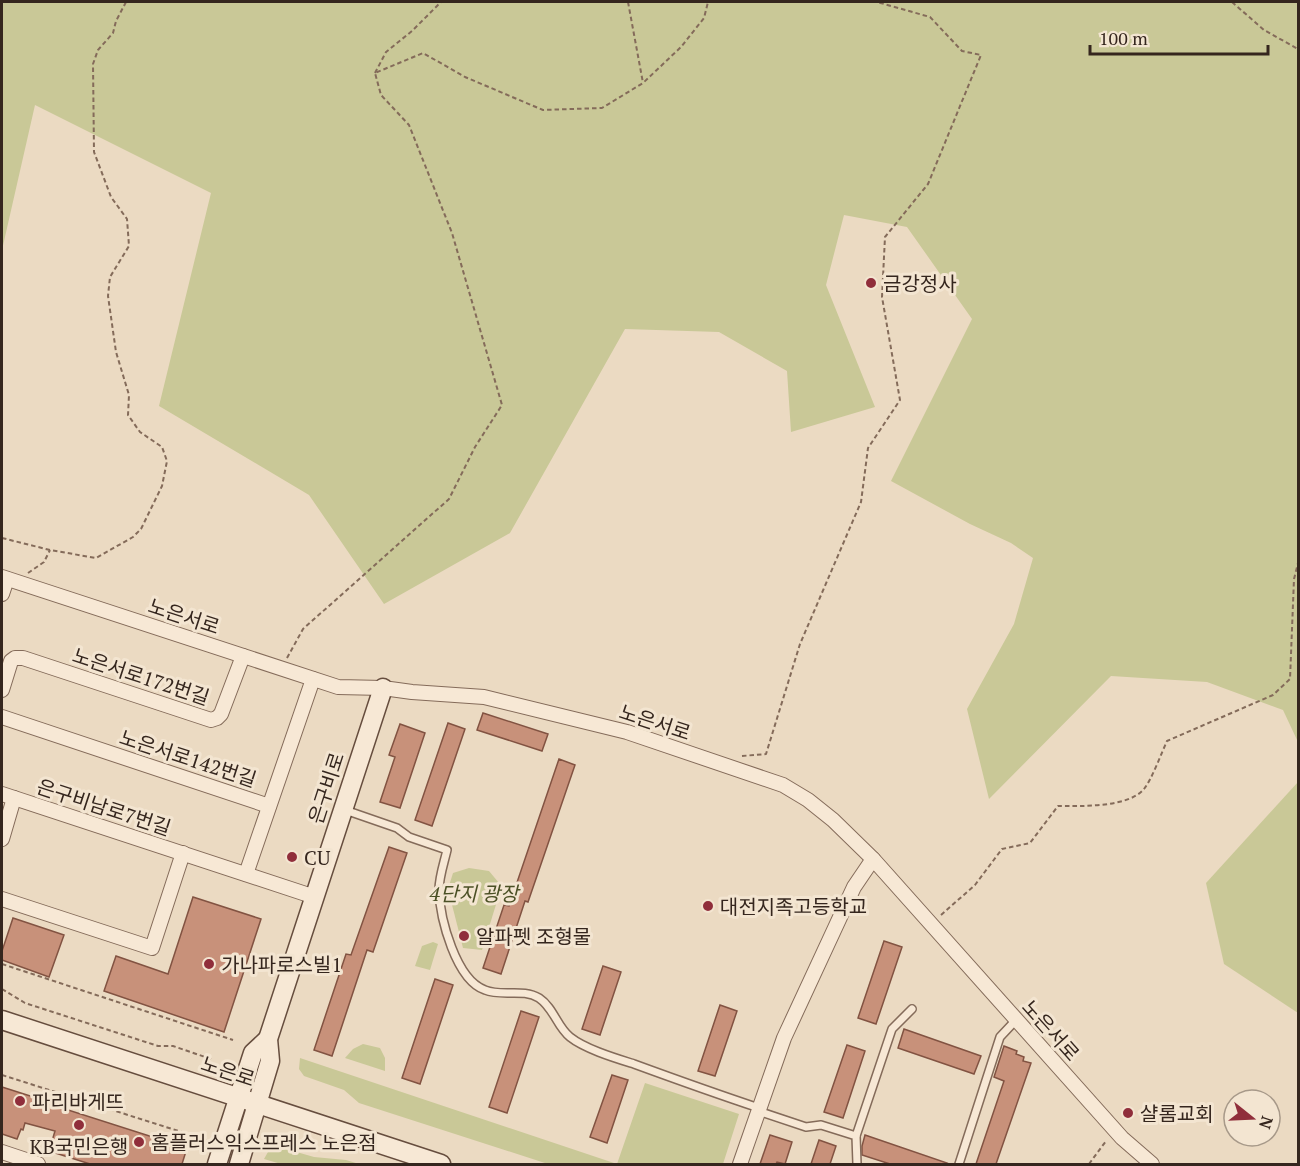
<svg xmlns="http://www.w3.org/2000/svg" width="1300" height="1166" viewBox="0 0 1300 1166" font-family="'PT Serif','Noto Sans KR',serif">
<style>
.green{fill:#c9c897}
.building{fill:#c8917a;stroke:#825342;stroke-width:1.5}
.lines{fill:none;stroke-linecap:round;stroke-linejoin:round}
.lane-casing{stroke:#846b5a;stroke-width:10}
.street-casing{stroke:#846b5a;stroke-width:16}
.secondary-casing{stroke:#664d3e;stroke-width:21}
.path{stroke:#846b5a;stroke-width:2;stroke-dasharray:4.5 3;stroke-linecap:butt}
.lane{stroke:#f7e8d5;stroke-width:7}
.street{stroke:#f7e8d5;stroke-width:14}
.secondary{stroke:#f7e8d5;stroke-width:18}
.poi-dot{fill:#902e3b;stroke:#f3e5d1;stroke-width:2}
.labels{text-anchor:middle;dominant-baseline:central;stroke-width:6;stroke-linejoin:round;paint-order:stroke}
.poi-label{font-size:20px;fill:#35261e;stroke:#f3e5d1;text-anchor:start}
.street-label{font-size:20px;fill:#35261e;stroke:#f3e5d1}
.park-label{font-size:20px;font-style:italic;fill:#4b5025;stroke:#f3e5d1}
</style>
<rect width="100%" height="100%" fill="#ebdac2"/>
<g class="green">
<polygon points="2,2 1298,2 1298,742 1283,710 1207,682 1111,676 989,799 967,709 1014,624 1033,558 1011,543 970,524 891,481 972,319 907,227 844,215 826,285 875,407 791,432 787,371 719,332 625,329 510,533 384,604 309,495 159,406 211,193 35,105 2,250"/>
<polygon points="1298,782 1298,1013 1224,964 1206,883"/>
<polygon points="469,868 489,871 499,883 498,898 482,950 463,948 448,889 453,873"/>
<polygon points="433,942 438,944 430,970 415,966 422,946"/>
<polygon points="363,1044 380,1048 385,1058 385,1071 345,1058 353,1049"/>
<polygon points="300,1058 617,1164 645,1083 739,1114 723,1164 548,1164 359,1103 344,1090 304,1076 299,1069"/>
<polygon points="279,1147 314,1157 346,1160 359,1164 281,1164 264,1159 268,1152"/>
</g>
<g class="building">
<polygon points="483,713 548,734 542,751 477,730"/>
<polygon points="448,723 465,729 432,826 415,820"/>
<polygon points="400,724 425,733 400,808 380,802 395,757 389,755"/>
<polygon points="559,759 575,765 528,902 525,901 501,974 483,968 504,905 509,906"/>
<polygon points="389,847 407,853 373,952 367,950 332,1056 314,1050 346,954 351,955"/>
<polygon points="193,897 261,919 224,1032 104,991 116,956 168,974"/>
<polygon points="13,918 64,935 49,977 2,960 2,951"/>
<polygon points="884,941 902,947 876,1024 858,1018"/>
<polygon points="603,966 621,972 600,1035 582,1029"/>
<polygon points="435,979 453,985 420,1084 402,1078"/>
<polygon points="720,1005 737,1011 715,1076 698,1071"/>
<polygon points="521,1011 539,1017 507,1113 489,1107"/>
<polygon points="904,1029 981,1056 974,1074 898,1048"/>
<polygon points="847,1045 865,1051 843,1118 824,1112"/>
<polygon points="1004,1046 1017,1051 1016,1054 1024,1057 1023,1061 1031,1063 996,1164 976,1164 1004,1081 994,1077"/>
<polygon points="612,1075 628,1080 607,1143 590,1137"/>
<polygon points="2,1087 43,1100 43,1102 187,1148 182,1164 90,1164 49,1151 55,1131 25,1123 23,1130 21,1129 17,1139 2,1134"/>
<polygon points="770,1135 792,1142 785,1164 777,1162 776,1164 760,1164"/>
<polygon points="865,1135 947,1163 946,1164 890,1164 862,1155 862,1146"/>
<polygon points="819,1140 836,1146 830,1164 811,1164"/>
</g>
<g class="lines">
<defs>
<g id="lane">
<path d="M345 810 397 828 409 837 447 850C444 863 439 877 439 890 440 919 456 980 485 990 502 997 523 988 539 998 554 1008 557 1027 570 1037 585 1049 615 1058 634 1064 675 1079 717 1094 759 1108"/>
<polyline points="758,1111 806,1127 821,1125 856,1136 857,1164"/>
<polyline points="856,1136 892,1029 912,1009"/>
<polyline points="959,1164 1000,1037 1016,1020"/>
</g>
<g id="street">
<polyline points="2,577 338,687 383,688 412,692 484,697 627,732 783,785 808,800 833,820 873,859 1122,1138 1152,1164"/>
<polyline points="2,594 7,579"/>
<polyline points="2,690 11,661 15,658 23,658 211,720 217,718 221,714 243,656"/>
<polyline points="2,717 269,806"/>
<polyline points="2,794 315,897"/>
<polyline points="2,839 14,798"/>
<polyline points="246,874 313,679"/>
<polyline points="2,899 152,948 183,853"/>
<polyline points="2,1152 38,1164"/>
<polyline points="740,1164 784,1038 854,887 873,859"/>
</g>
<g id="secondary">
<polyline points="2,1020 441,1164"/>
<polyline points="217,1164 253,1053 268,1039"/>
<polyline points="239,1164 270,1061 268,1039 383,688"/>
</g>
</defs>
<use href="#lane" class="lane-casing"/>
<use href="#street" class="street-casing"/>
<use href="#secondary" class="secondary-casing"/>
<g class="path">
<polyline points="628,2 643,83"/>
<polyline points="1232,2 1264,30 1298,49"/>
<polyline points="375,73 386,52 412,31 441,2"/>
<polyline points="2,538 50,550 96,558 133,537 141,529 162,486 167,461 162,447 140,432 128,415 129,395 116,352 108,296 110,277 129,246 127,219 111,197 94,152 93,64 98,50 113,33 116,21 126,2"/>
<polyline points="28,573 44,562 50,550"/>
<polyline points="287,658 303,629 449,499 475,447 502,405 452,233 409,125 381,95 375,73 423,53 465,77 543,110 602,108 643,83 681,47 704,18 708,2"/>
<polyline points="742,756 766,754 800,644 861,502 868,448 900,400 882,297 885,237 928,184 981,55 962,51 930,17 877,2"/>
<path d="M941 915 975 885 1002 849 1030 843 1058 806C1080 806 1128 808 1144 789 1152 779 1161 754 1167 741L1273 695 1290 679 1294 579 1298 563"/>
<polyline points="2,964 233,1040"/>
<polyline points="2,989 25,1003 158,1046 173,1046 211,1059"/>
<polyline points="2,1075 210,1141"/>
<polyline points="1089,1164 1106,1141"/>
</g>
<use href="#lane" class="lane"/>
<use href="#street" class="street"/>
<use href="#secondary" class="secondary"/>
</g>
<g class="poi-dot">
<circle cx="871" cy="283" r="6"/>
<circle cx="292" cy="857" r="6"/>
<circle cx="708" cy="906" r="6"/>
<circle cx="464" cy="936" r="6"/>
<circle cx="209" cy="964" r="6"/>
<circle cx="20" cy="1101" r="6"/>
<circle cx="1128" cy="1113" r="6"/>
<circle cx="79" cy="1125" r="6"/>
<circle cx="139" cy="1142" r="6"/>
</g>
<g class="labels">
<g class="poi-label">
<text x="883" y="283">금강정사</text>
<text x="304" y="857">CU</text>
<text x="720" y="906">대전지족고등학교</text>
<text x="476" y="936">알파펫 조형물</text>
<text x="221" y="964">가나파로스빌1</text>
<text x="32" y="1101">파리바게뜨</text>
<text x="1140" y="1113">샬롬교회</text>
<text x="151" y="1142">홈플러스익스프레스 노은점</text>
<text x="79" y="1146" text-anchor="middle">KB국민은행</text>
</g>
<g class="street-label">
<text transform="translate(184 616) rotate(18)">노은서로</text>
<text transform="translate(141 676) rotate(18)">노은서로172번길</text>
<text transform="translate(655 722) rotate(18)">노은서로</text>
<text transform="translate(188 758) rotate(18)">노은서로142번길</text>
<text transform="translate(326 788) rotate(-72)">은구비로</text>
<text transform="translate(104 807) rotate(18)">은구비남로7번길</text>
<text transform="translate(1051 1030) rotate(48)">노은서로</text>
<text transform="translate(228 1071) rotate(18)">노은로</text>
</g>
<g class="park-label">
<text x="474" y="893">4단지 광장</text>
</g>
</g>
<rect width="1300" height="1166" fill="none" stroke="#35261e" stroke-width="6"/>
<g transform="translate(1252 1118) rotate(108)"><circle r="28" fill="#f3e5d1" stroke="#a79989" stroke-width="1.5"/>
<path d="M0-4.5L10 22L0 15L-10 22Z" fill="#902e3b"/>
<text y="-9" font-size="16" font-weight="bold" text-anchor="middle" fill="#35261e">N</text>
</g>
<path d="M1090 45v9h178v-9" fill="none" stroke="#35261e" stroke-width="3"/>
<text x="1099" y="45" font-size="18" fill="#35261e" stroke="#f3e5d1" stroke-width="4.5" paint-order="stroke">100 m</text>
</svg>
